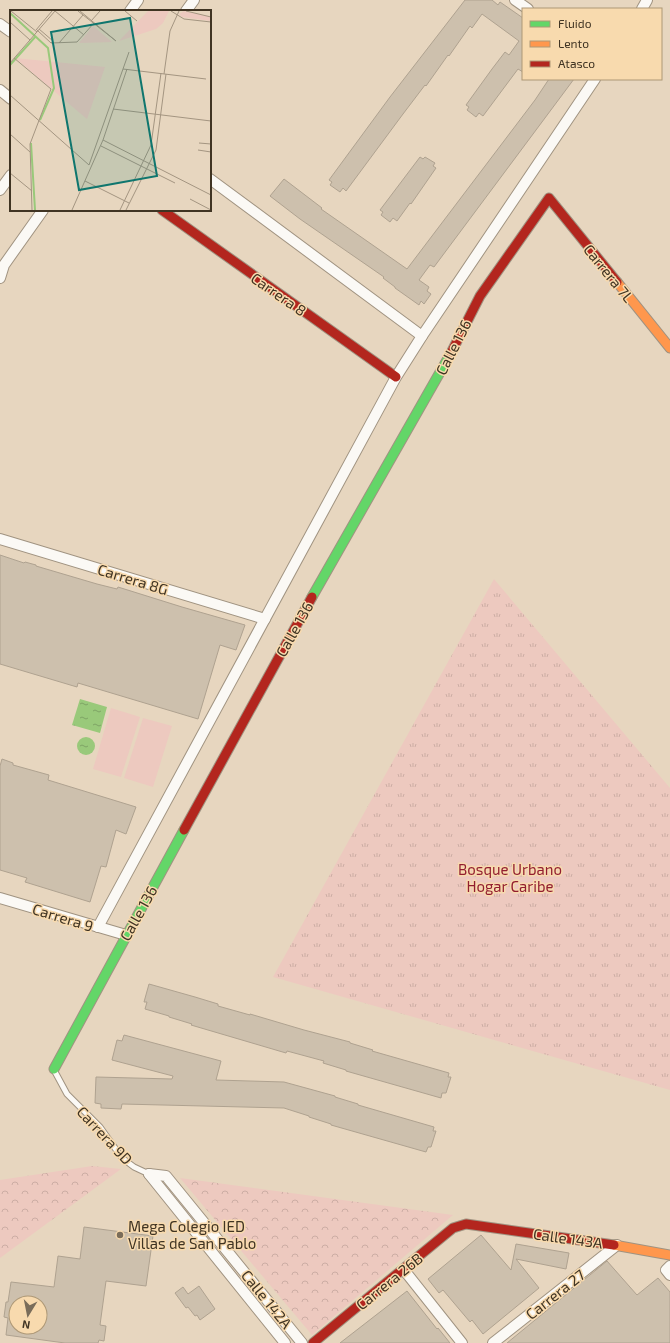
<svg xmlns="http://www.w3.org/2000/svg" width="670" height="1343" viewBox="0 0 670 1343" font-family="'Exo 2',sans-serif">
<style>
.grass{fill:url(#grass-tufts)}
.park{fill:url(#park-crowns)}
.garden{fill:#edc9bf}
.water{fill:url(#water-ripples)}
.building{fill:#cdc0ad;stroke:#afa290;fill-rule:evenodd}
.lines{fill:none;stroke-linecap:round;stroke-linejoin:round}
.lane-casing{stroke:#a09381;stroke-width:7}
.street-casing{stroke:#a09381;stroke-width:12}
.fast-casing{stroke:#a09381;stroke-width:11}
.slow-casing{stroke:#a09381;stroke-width:11}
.jam-casing{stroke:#a09381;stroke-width:11}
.lane{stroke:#fbf9f5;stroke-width:5}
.street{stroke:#fbf9f5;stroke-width:10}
.fast{stroke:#63d668;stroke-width:9}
.slow{stroke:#ff974d;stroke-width:9}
.jam{stroke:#b3261e;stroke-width:9}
.poi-dot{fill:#7a6d5a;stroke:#f8daae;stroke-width:1.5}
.labels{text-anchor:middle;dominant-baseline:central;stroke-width:3;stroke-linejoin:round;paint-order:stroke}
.street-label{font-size:15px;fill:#403423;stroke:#f8daae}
.park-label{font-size:15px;fill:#921e30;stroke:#f8daae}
.poi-label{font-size:15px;fill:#403423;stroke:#f8daae;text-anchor:start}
.inset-river{fill:none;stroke:#99c97a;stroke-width:2}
.inset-road{fill:none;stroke:#a49581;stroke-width:1}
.view{fill:#0f766e;fill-opacity:0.15;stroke:#0f766e;stroke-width:2}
.inset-edge{fill:none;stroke:#403423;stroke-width:2}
</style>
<defs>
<pattern id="grass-tufts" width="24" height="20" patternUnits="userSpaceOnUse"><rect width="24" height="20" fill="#edc9bf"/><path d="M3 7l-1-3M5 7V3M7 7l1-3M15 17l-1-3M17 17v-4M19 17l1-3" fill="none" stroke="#ccada4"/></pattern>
<pattern id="park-crowns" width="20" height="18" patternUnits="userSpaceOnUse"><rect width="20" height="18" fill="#edc9bf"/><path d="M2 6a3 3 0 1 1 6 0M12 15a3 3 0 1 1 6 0" fill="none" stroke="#ccada4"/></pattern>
<pattern id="water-ripples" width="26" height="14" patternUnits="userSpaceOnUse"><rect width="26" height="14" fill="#99c97a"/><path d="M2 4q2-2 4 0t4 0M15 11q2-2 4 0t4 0" fill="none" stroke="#7ea464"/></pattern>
</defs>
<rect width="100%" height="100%" fill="#e7d6bf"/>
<polygon class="grass" points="494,579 670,788 670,1090 273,977"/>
<g class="park">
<polygon points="92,1166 121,1169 0,1258 0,1180"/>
<polygon points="180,1178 453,1215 312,1335"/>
</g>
<g class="garden">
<polygon points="111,708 140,717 121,777 93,769"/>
<polygon points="143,718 172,726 153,787 124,778"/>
</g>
<g class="water">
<polygon points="80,699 107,707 100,733 72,725"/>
<circle cx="86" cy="746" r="9"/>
</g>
<g class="building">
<polygon points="465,0 492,0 498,5 500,2 523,18 523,72 518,69 483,116 479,113 476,117 467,110 469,107 466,105 492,69 505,52 509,55 519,41 482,14 472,28 470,26 449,56 448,55 426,86 425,85 403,114 346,191 343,188 340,192 330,185 332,182 329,180 390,97"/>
<polygon points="549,79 574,79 434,267 430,265 419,280 429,287 427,291 431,294 424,304 421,301 419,305 395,288 395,287 383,278 384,277 300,219 270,196 284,179 322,208 321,209 407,269 535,100"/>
<polygon points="420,157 423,159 425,157 435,163 433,166 436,168 411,204 410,203 397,221 393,218 390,222 381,215 383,212 380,210"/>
<polygon points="0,555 24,563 25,562 36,565 36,566 97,584 117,589 118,587 182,607 245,625 236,650 220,645 198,719 78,683 77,687 0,664"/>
<polygon points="2,759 13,763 13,765 49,775 48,780 136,807 126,834 116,830 106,867 101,866 90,902 25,882 27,878 0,870 0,766"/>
<polygon points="149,984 195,997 218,1004 218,1006 250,1015 250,1014 304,1030 350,1042 350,1043 373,1050 372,1051 449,1073 448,1077 451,1077 446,1093 442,1093 441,1098 346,1071 346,1070 323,1063 324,1061 287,1051 286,1053 191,1025 192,1024 169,1017 169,1016 145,1009 147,1002 144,1002"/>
<polygon points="124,1035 221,1061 216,1080 284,1082 335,1096 335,1097 358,1104 358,1105 434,1127 433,1131 436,1131 431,1147 428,1147 426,1152 331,1125 331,1124 309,1117 309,1116 284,1108 122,1104 121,1109 101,1108 101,1104 95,1103 96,1077 172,1079 173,1076 112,1060 117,1040 122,1041"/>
<path d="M84 1227 153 1236 146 1286 106 1281 100 1325 106 1326 104 1341 99 1340 98 1343H65L6 1335 8 1318 4 1317 6 1302H8L11 1282 54 1287 58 1256 80 1259ZM16 1303H40V1327H16Z"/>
<polygon points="481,1235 511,1270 516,1244 569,1253 566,1269 516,1259 539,1288 483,1334 472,1320 470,1322 443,1290 439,1293 428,1279"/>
<polygon points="607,1261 637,1295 658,1278 670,1292 670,1343 507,1343"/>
<polygon points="199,1286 215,1309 200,1320 197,1315 195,1316 188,1307 186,1308 175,1293 183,1287 188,1294"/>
<polygon points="407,1291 437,1329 438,1328 450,1343 340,1343"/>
</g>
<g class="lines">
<defs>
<polyline id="lane" points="54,1070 67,1094 100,1127 122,1158 134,1167 149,1174"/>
<g id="street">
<polyline points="515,0 528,9"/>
<polyline points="642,9 647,0"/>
<polyline points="130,11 138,0"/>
<polyline points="186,11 194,0"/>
<polyline points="0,24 11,32"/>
<polyline points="0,90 11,99"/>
<polyline points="210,179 422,336"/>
<polyline points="0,190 11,175"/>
<polyline points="0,278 4,265 43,210"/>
<polyline points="0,539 265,619"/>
<polyline points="0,898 126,935"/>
<polyline points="98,927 396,377 422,336 595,79"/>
<polyline points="149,1174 166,1176 302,1343"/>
<polyline points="149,1174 285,1343"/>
<polyline points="670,1266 666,1270 670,1275"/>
<polyline points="404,1270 462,1343"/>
<polyline points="493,1343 617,1245"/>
</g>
<g id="fast">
<polyline points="312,597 451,353"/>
<polyline points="54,1069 184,830"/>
</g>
<g id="slow">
<polyline points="617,282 670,348"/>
<polyline points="614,1245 670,1255"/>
</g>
<g id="jam">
<polyline points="162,210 396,377"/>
<polyline points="451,353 480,296 549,198 617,282"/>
<polyline points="184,830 312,597"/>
<polyline points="313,1343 453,1228 466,1224 614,1245"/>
</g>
</defs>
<use href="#lane" class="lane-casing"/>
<use href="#street" class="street-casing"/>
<use href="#fast" class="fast-casing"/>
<use href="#slow" class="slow-casing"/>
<use href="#jam" class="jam-casing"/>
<use href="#lane" class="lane"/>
<use href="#street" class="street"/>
<use href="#fast" class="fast"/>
<use href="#slow" class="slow"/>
<use href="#jam" class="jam"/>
</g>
<circle class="poi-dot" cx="120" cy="1235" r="4"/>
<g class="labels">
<g class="street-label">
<text transform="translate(609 273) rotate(51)">Carrera 7L</text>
<text transform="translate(279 294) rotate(35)">Carrera 8</text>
<text transform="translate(453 347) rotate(-63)">Calle 136</text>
<text transform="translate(133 579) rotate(17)">Carrera 8G</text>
<text transform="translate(294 629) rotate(-61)">Calle 136</text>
<text transform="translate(138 913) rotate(-61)">Calle 136</text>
<text transform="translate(63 917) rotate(17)">Carrera 9</text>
<text transform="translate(105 1135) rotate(47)">Carrera 9D</text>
<text transform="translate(568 1238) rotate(8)">Calle 143A</text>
<text transform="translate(389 1281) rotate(-39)">Carrera 26B</text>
<text transform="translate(555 1294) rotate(-38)">Carrera 27</text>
<text transform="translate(267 1299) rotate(51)">Calle 142A</text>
</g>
<g class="park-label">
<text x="510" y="869">Bosque Urbano<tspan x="510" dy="17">Hogar Caribe</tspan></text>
</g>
<g class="poi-label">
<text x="128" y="1226">Mega Colegio IED<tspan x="128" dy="17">Villas de San Pablo</tspan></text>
</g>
</g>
<g transform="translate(10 10)">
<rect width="201" height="201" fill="#e7d6bf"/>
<path d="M174 1 201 7V11L172 7 169 4ZM5 48 95 57 77 109Z" fill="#edc9bf"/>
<path d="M138 1H159L153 13 146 19 109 31ZM83 16 102 32 69 33Z" fill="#edc9bf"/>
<path class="inset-river" d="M0 3 38 38 44 78 30 110M0 55 26 26M21 133 25 200"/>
<path class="inset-road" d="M1 1 27 22M45 1 74 25M68 1 106 31M70 1 106 31M115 1 127 11M161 1 174 9 201 12M176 1 201 7M81 11 90 1M0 12 20 30M29 19 43 31 41 33M26 20 42 1M27 20 41 33 67 32 84 13M49 33 73 5M4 48 41 79 20 134 22 200M0 53 45 1M113 59 196 69M154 64 160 21 169 1M0 85 79 155 119 42M103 99 201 111M0 124 20 142M93 130 201 185M189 133 201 134M91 136 165 173M188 140 201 142M0 163 22 181M75 171 119 193M180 189 201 200M62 200 93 130 117 59M110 200 141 135 151 63M116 200 146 140 156 64"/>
<path class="view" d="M120 8 147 166 69 180 41 22Z"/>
<rect width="201" height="201" class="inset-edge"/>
</g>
<rect x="522" y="8" width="140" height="72" fill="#f8daae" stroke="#ae9876"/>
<rect x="530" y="21" width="20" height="6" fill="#63d668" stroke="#ae9876"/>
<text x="558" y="28" font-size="12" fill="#403423">Fluido</text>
<rect x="530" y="41" width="20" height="6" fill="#ff974d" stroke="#ae9876"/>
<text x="558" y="48" font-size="12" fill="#403423">Lento</text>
<rect x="530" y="61" width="20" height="6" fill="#b3261e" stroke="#ae9876"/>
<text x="558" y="68" font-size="12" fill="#403423">Atasco</text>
<g transform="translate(28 1315) rotate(190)"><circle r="19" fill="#f8daae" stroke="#ae9876"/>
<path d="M0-3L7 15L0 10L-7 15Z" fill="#7a6d5a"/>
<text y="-6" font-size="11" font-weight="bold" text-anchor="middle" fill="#403423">N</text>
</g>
</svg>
